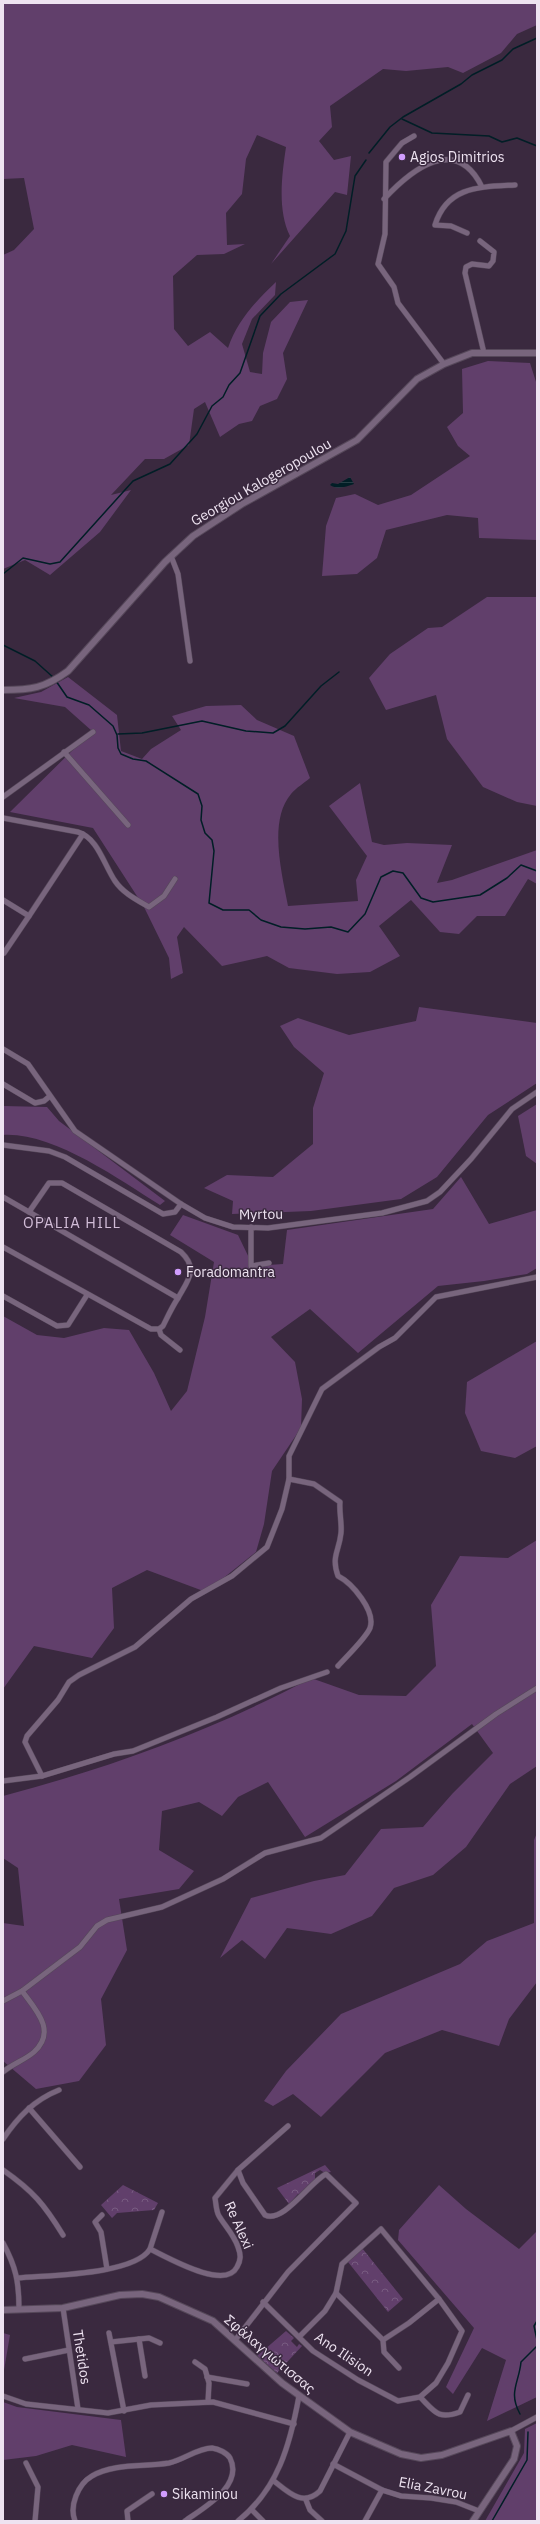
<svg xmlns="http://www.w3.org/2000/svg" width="540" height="2524" viewBox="0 0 540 2524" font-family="'IBM Plex Sans',sans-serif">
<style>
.grass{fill:#613f6b}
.park{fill:url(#park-crowns)}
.water{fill:url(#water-rules)}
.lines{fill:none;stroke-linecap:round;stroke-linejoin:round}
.stream{stroke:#011e26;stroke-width:1.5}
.minor-casing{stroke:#56485a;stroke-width:6}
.tertiary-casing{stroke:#56485a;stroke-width:8}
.minor{stroke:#78657d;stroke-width:5}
.tertiary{stroke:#78657d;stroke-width:6}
.poi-dot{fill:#d19dfe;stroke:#3a293f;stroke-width:1.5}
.labels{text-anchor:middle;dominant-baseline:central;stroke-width:3;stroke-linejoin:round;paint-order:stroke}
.poi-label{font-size:14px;fill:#eee3f1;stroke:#3a293f;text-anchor:start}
.street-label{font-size:14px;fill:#eee3f1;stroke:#3a293f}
.neighbourhood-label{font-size:15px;letter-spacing:1px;fill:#d1bcd7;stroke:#3a293f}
</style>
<defs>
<pattern id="park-crowns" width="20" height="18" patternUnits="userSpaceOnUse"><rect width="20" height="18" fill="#613f6b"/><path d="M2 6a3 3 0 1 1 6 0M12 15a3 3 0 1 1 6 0" fill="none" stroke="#785b81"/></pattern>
<pattern id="water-rules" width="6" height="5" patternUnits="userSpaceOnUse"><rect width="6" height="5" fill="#011e26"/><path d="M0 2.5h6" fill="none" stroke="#263f46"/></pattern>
</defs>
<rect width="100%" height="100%" fill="#3a293f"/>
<g class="grass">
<path d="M3 3H537V25L517 34 501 53 463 73 448 67 406 71 383 69 330 106 332 127 319 141 334 160 351 156 347 195 335 192 271 264 290 236C277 210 282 174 286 147L257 135 246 159 242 194 226 213 227 245 245 244 224 254 197 255 173 276 174 329 188 346 210 332 228 348C237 321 256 301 276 282L275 295 252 319 242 344 250 372 262 374 263 353 271 322 290 302 308 300 283 353 287 379 277 399 260 406 252 421 239 424 220 437 205 402 194 409 189 445 164 459H145L111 495 131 490 100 532 50 575 25 560 3 569V255L14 250 34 229 24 178 3 179Z"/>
<polygon points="488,361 530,363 537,385 537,540 479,538 478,518 447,515 386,530 377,558 357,574 322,576 326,526 336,498 355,494 378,505 411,495 470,456 458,446 447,427 463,413 462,369"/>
<polygon points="487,597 537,597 537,806 517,802 483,787 447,739 436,695 386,710 369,678 390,654 428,628 442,627"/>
<path d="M68 677 117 715 121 751 142 759 151 749 181 730 172 716 206 706 241 705 257 720 294 736 310 778C304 783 296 788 291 794 268 821 282 874 288 906L358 901 356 880 367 856 329 806 360 783 372 842 384 845 407 843 452 845 437 883 452 880 537 850V884L528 879 505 916H477L459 934 440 932 411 900 379 926 400 956 370 972 337 974 289 968 267 956 222 966 184 927 177 937 183 973 171 979 169 958 144 907 93 828 10 812 92 731 65 707 14 698 41 692Z"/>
<polygon points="419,1007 537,1023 537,1083 488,1115 437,1177 401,1199 311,1211 232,1214 233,1201 204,1188 227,1175 273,1177 313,1144 313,1108 324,1073 294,1047 280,1026 298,1018 349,1035 416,1021"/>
<polygon points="537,1104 537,1164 526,1156 518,1116"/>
<path d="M3 1106 47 1107 59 1121 165 1201 160 1205C118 1179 53 1132 3 1135Z"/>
<polygon points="461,1177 489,1224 537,1210 537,1268 527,1274 484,1281 438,1286 358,1353 310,1309 271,1337 295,1362 302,1399 301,1428 272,1471 264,1524 256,1552 206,1592 147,1570 112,1588 114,1628 92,1658 34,1646 3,1689 3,1316 37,1335 64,1338 104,1328 129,1330 154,1373 171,1411 187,1391 205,1317 214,1262 170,1235 183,1215 238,1235 253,1266 283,1264 287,1230 433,1209"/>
<polygon points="537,1341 537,1446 515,1458 481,1451 465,1413 467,1382"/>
<path d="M537 1540V1766L510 1784 466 1847 433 1875 394 1888 372 1916 331 1934 287 1928 265 1959 242 1940 220 1958 251 1898 314 1881 345 1875 381 1829 423 1827 453 1793 493 1753 472 1724 396 1781 305 1837 268 1782 238 1797 222 1816 199 1802 162 1811 159 1850 194 1871 179 1889 119 1899 127 1950 101 1999 106 2045 79 2081 36 2089 3 2061V1923L24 1926 18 1868 3 1858V1796C109 1768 214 1730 311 1678L359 1695 406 1696 436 1666 431 1605 460 1556 508 1558Z"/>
<polygon points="537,1833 537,1982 509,2019 499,2046 442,2030 385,2053 321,2117 293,2094 273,2106 264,2101 286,2071 341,2014 460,1964 487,1941 534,1923 534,1840"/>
<polygon points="439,2185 466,2209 519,2249 537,2231 537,2397 487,2421 506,2360 482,2348 453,2394 446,2387 474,2328 398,2240 399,2230"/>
<polygon points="3,2333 10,2335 3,2376"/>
<polygon points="3,2402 17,2407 121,2420 126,2457 72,2445 36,2456 3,2460"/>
<polygon points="537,2423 537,2521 485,2521 524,2453 525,2429"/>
</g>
<g class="park">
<polygon points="325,2165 331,2172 325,2173 320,2170 315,2173 315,2181 301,2195 298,2194 289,2204 277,2188"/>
<polygon points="123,2185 158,2203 154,2210 117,2213 112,2218 101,2205"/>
<polygon points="362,2248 403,2299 388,2312 348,2262"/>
<polygon points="286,2331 294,2338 291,2341 297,2347 299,2344 302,2346 277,2373 257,2356"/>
</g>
<path class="water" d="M350 477 354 484C346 487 337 490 330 485L332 483 338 484Z"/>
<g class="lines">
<g class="stream">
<polyline points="402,119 432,133 489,136 502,142 517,138 537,146"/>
<polyline points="369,153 390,127 403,117 461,84 472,75 502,60 513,49 537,38"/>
<polyline points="3,574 23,558 50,564 60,562 133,481 170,464 197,434 212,406 223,397 229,385 240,373 260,316 281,294 335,254 346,231 355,176 366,160"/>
<polyline points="3,645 35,661 54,678"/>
<polyline points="56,681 67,697 89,705 113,726 117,735 118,748 121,754 133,759 146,761 198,794 202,806 201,820 205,833 212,840 214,851 209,903 223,910 249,910 261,920 281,927 305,929 331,927 348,932 365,914 381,877 393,871 403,873 421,898 433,902 480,895 507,878 521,865 537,871"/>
<polyline points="118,734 142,733 202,721 246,731 273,733 285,726 321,686 339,672"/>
<polyline points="537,2321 534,2326 537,2340"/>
<path d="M520 2414C508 2392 519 2383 521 2362L537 2346"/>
<polyline points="492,2521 527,2460 528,2432"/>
</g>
<defs>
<g id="minor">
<polyline points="414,136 402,143 386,162 385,234 378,264 394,287 398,303 444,364"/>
<path d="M384 199C412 169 456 134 482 187"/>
<path d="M467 233 451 226 435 225C447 186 480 187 515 185"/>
<polyline points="480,241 494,252 493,261 489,266 472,264 466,267 465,273 484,353"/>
<polyline points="171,556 178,574 190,661"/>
<polyline points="64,752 128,825"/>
<polyline points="3,797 93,732"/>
<path d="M3 818 78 832C98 838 104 865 115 881 123 893 137 900 149 907L164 896 175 879"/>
<polyline points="3,900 29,916 4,953"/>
<polyline points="29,916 83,834"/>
<polyline points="3,1049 28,1064 75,1131 181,1204 205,1218 233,1227 268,1228 382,1213 427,1201 440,1192 471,1159 512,1109 537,1092"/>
<polyline points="3,1084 35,1103 44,1101 50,1096"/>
<polyline points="3,1145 49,1151 65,1157 163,1214 175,1212 181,1204"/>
<polyline points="3,1197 178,1298"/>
<polyline points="251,1227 251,1266 269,1263"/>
<path d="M3 1247 151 1329H159L163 1326C168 1316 172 1307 178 1298 188 1280 199 1269 181 1252L62 1183H49L29 1212"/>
<polyline points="3,1296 57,1326 68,1325 87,1295"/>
<polyline points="159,1329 161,1335 180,1350"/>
<path d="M289 1479 314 1484 340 1502C339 1512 342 1523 341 1533 339 1552 331 1556 338 1576 352 1583 376 1611 370 1628 366 1638 346 1657 338 1666"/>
<polyline points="42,1776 25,1742 27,1736 58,1700 69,1682 79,1675 135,1647 191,1599 232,1576 267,1547 282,1509 289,1479 289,1456 322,1389 379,1347 395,1338 436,1297 537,1277"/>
<polyline points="3,1781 42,1776 114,1754 133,1751 217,1717 281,1688 327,1672"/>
<polyline points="3,2001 22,1991 80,1947 97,1926 107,1920 162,1907 223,1879 265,1853 321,1838 410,1777 496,1714 537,1688"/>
<path d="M3 2072C12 2064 25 2060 34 2052 57 2031 36 2010 22 1991"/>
<polyline points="29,2108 80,2167"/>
<path d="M3 2139C18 2117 34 2100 59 2090"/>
<path d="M3 2170C33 2191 44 2204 63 2235"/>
<polyline points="102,2215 95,2222 101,2232 107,2269"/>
<path d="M3 2243C16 2267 19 2282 19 2309"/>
<path d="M150 2249C167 2257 225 2291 237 2267 241 2260 241 2255 238 2247 234 2235 225 2226 219 2216 216 2211 216 2203 215 2198L238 2170 288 2126"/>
<path d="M18 2278C48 2275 134 2275 150 2249L162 2212"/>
<polyline points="336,2293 383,2340 384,2352 399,2368"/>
<polyline points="263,2302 313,2351 358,2380 398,2401 420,2397 436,2383 448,2363 462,2331 439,2299 381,2229 342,2264 336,2293 325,2311 299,2337"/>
<polyline points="63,2308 78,2409"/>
<polyline points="109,2333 124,2411"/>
<polyline points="139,2339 145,2376"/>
<path d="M236 2339 288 2272 356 2203 326 2174C310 2182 283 2224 265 2215L243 2183 238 2170"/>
<polyline points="383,2340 409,2323 439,2299"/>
<polyline points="111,2342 149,2338 160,2343"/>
<polyline points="25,2359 69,2350"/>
<polyline points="195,2362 205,2369 209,2383 208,2402"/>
<polyline points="207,2377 247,2384"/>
<polyline points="3,2396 26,2404 108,2413 151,2405 213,2402 294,2424"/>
<path d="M420 2397C435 2412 438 2420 460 2412L468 2395"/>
<polyline points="511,2431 537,2417"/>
<polyline points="26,2463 38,2487 35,2521"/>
<polyline points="333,2464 382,2490 401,2496 431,2498 456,2502 479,2511"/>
<path d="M274 2481C289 2493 303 2507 320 2491L350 2432"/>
<polyline points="306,2500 310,2510 322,2521"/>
<polyline points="252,2510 263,2521"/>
<path d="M75 2521C69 2506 78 2484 92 2476 113 2463 145 2467 169 2463 183 2460 198 2448 212 2448 219 2449 227 2453 230 2458 244 2486 203 2508 185 2521"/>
<polyline points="128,2521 127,2511 152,2494"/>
<path d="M238 2521C278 2489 290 2445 299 2396"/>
<polyline points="365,2521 382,2490"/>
</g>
<g id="tertiary">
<path d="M3 690C31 690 45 688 68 671L165 562 193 536 242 504 357 440 417 379 444 364 472 353H537"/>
<polyline points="3,2310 63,2308 120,2295 142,2294 159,2297 213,2321 282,2383 350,2432 401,2454 421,2458 442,2455 511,2431 517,2446 514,2459 473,2521"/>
</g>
</defs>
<use href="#minor" class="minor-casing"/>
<use href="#tertiary" class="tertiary-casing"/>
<use href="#minor" class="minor"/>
<use href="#tertiary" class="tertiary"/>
</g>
<g class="poi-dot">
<circle cx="402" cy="157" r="4"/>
<circle cx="178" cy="1272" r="4"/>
<circle cx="164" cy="2494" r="4"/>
</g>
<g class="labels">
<g class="poi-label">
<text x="410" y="157">Agios Dimitrios</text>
<text x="186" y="1272">Foradomantra</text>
<text x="172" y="2494">Sikaminou</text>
</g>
<g class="street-label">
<text transform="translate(261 482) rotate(-30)">Georgiou Kalogeropoulou</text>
<text transform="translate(261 1214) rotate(-1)">Myrtou</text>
<text transform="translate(239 2225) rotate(66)">Re Alexi</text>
<text transform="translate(270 2354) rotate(40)">Σφάλαγγιώτισσας</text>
<text transform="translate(344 2354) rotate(34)">Ano Ilision</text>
<text transform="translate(82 2357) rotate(81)">Thetidos</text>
<text transform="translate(433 2488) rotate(11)">Elia Zavrou</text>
</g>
<g class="neighbourhood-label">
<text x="72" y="1222">OPALIA HILL</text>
</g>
</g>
<rect width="540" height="2524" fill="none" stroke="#eee3f1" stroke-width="8"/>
</svg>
